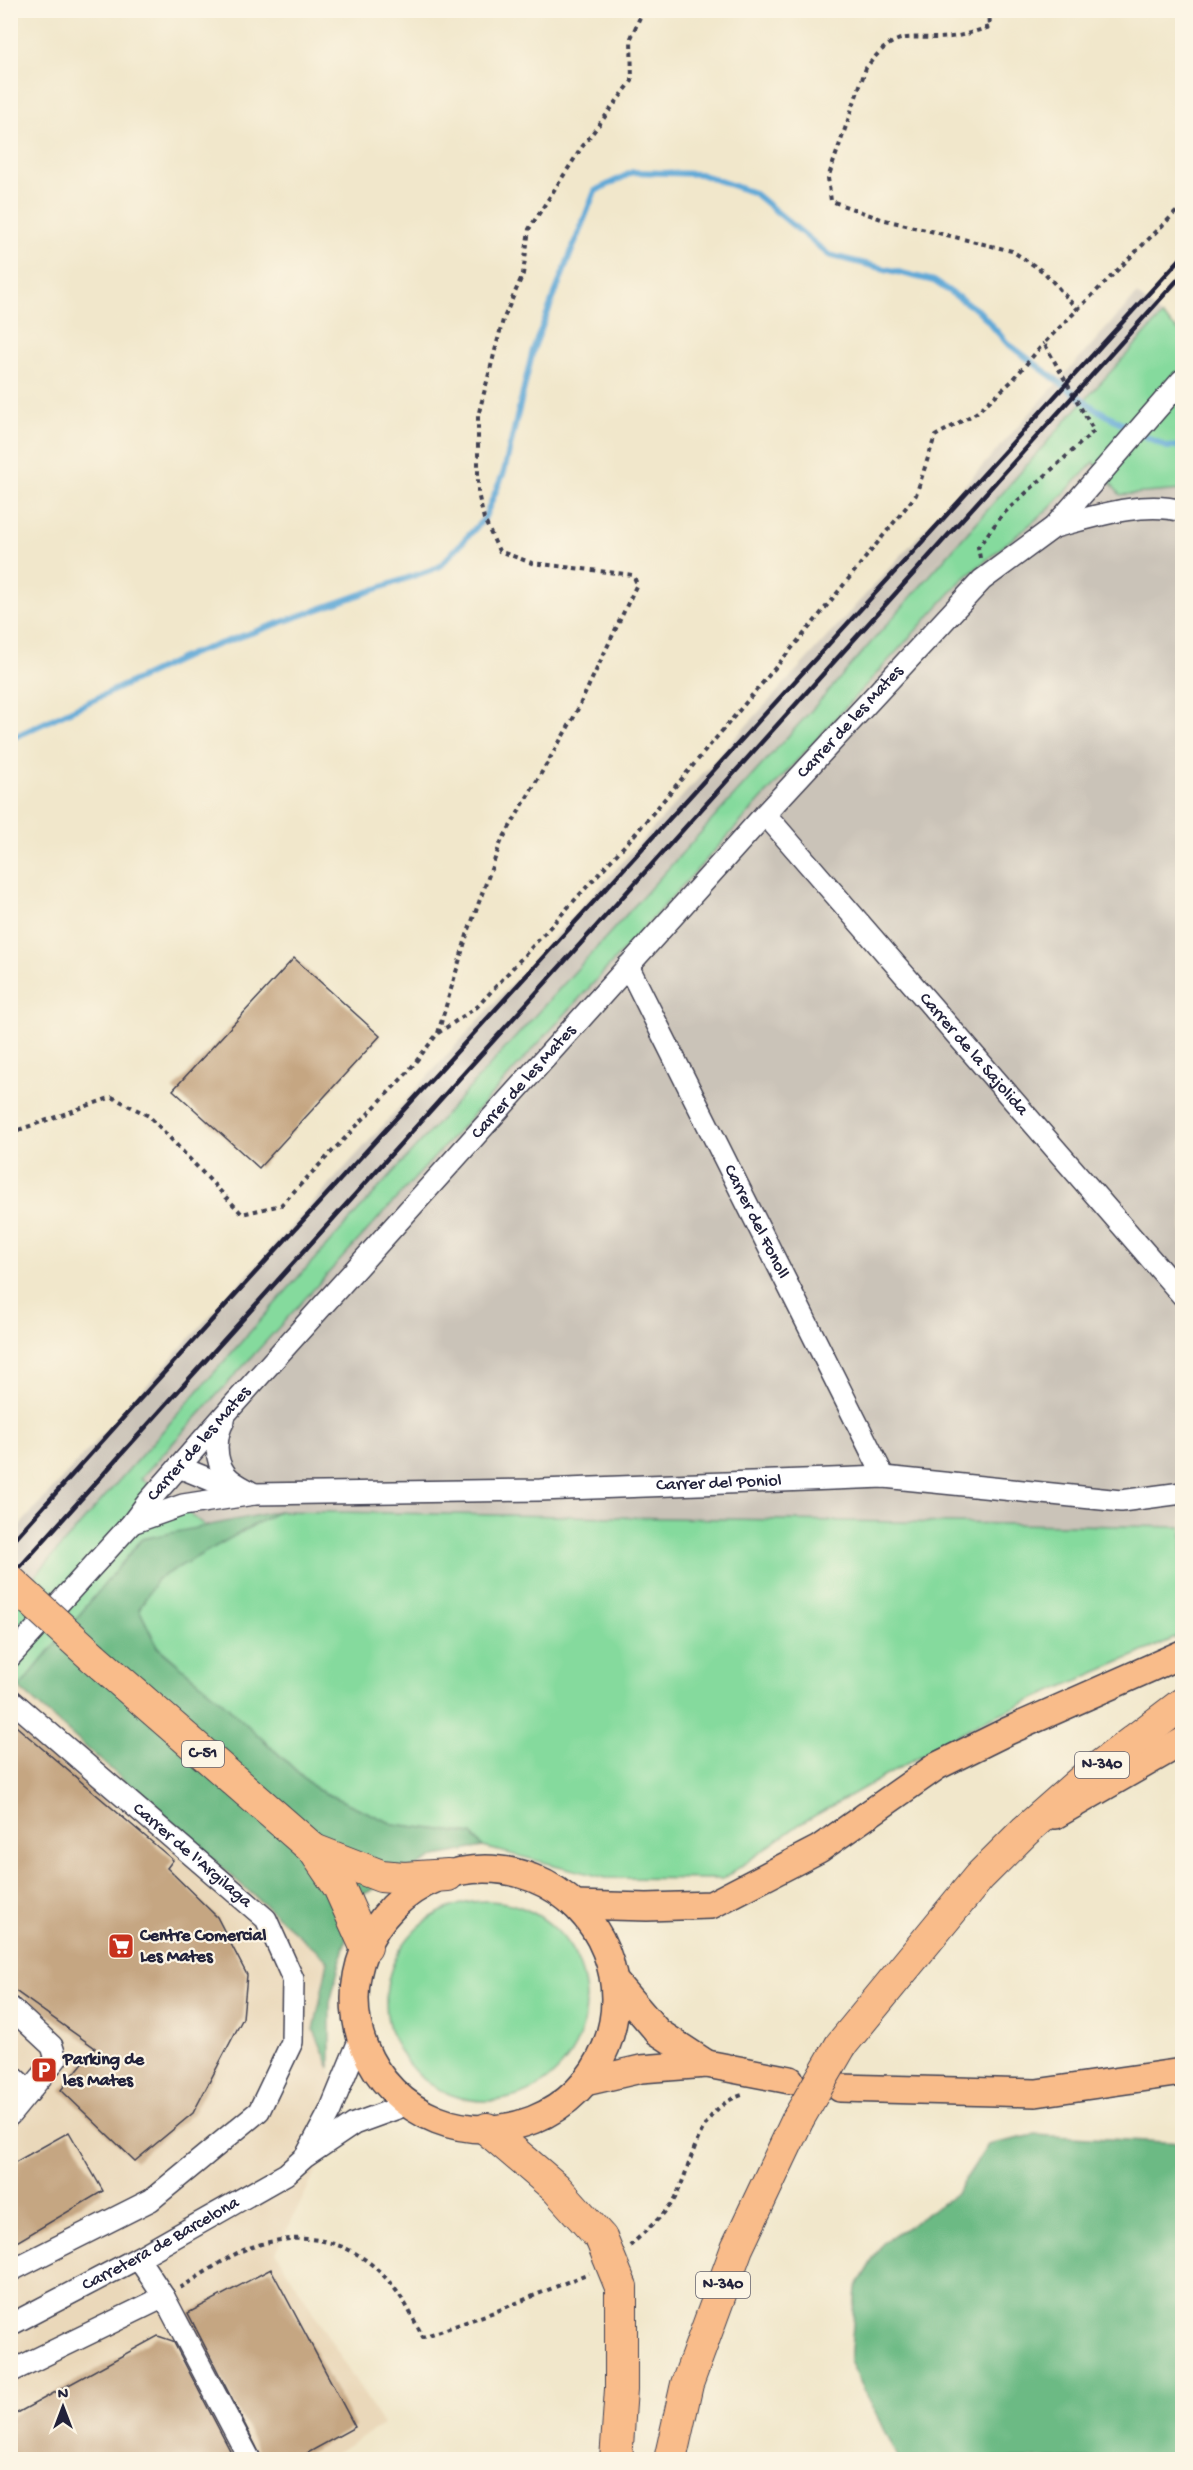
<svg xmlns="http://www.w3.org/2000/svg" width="1193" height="2470" viewBox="0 0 1193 2470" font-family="'Gochi Hand',sans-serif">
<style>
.built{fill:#ead8ba}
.industrial{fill:#cac3b8}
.green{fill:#85da9d;stroke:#547e6c;stroke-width:1.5}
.forest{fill:#6cba84;stroke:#476e60;stroke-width:1.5}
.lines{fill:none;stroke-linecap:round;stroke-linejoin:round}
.stream{stroke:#60a9d7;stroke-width:6}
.building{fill:#c5a682}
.minor-casing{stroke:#414051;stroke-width:24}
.major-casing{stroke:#414051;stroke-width:30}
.highway-casing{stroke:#414051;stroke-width:34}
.path{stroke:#414051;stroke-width:4;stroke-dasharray:4.5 4.5;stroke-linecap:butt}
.minor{stroke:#fff;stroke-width:21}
.major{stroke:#f9bc8a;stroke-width:27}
.highway{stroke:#f9bc8a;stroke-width:32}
.rail{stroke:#22223b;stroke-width:4.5}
.highway-bridge-casing{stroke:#414051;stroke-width:34;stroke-linecap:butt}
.highway-bridge{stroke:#f9bc8a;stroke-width:32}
.labels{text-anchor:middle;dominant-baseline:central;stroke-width:4.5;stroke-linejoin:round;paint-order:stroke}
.shield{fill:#fcf5e5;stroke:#63616e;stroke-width:1.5}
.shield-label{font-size:16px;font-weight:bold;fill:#22223b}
.street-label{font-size:18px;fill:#22223b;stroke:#fcf5e5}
.poi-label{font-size:18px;font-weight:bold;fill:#22223b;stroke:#fcf5e5;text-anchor:start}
</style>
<rect width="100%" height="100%" fill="#fcf5e5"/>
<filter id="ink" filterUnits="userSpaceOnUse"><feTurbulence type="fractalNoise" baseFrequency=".0167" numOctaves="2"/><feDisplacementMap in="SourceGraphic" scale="12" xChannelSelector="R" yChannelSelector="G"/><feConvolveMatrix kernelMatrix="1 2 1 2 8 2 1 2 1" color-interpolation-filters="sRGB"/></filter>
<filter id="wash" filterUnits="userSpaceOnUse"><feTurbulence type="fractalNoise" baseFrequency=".008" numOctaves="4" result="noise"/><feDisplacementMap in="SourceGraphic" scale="24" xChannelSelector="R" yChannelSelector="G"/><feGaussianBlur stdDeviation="1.35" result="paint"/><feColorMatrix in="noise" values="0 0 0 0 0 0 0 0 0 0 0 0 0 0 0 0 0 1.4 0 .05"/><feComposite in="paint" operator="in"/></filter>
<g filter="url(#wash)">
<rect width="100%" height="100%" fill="#f1e7cb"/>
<polygon class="built" points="10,1680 328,1962 314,2030 347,2109 276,2252 383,2425 325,2459 11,2459"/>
<g class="industrial">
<polygon points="1137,294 1162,316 1069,417 818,703 302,1273 11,1603 11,1535 1006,440"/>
<polygon points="1094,462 1120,495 1182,490 1182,1527 279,1511 207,1527 140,1478 962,580 1050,508"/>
</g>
<g class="green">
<polygon points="1162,316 1182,334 1182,490 1120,495 1094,462 1050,508 962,580 141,1478 207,1527 142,1539 19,1688 11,1680 11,1603 302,1273 818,703 1069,417"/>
<polygon points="279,1511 1182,1527 1182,1635 979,1723 800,1824 723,1879 606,1878 483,1847 472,1834 393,1824 316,1789 218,1698 158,1647 139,1609 157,1579"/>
<circle cx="486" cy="2001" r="100"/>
</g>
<g class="forest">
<polygon points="279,1511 157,1579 139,1609 157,1647 218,1698 316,1789 393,1824 472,1834 483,1847 436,1856 364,1894 346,1938 330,2003 330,2068 314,2030 328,1961 19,1688 142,1539"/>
<polygon points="1034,2135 1182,2143 1182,2459 898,2459 850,2361 856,2288 882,2244 955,2195 988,2145"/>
</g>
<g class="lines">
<g class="stream">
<polyline points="1141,434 1167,447 1182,446"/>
<polyline points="10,739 191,654 439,567 484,519 504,472 533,350 595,191 633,172 700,174 754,193 829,255 934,281 980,312 1007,343 1094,408 1132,429"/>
</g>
</g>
<g id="blocks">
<g class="building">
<polygon points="294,958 380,1036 259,1168 173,1090"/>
<polygon points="10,1721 173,1860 167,1868 217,1917 247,1975 243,2018 193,2113 135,2161 61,2090 95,2048 10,1987"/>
<polygon points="69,2132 103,2191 10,2246 10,2165"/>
<polygon points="271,2269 355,2427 295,2460 263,2460 188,2313"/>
<polygon points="158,2336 173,2341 235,2460 10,2460 10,2417"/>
</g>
</g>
</g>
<g filter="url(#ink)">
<use href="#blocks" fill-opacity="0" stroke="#414051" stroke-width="1.5"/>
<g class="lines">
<defs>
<g id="minor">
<path d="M1054 527C1093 517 1143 500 1182 511"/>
<path id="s1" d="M765 814 1182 1295"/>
<path id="s2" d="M628 966 884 1477"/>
<path d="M224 1420C215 1436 214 1460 226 1475 232 1483 246 1489 254 1494"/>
<polyline points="179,1467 236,1490"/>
<path id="s3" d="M132 1523 183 1505 254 1494 540 1490 884 1477 1121 1501 1182 1493"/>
<path id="s4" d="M10 1657 132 1523 147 1503 235 1403 765 814 982 580 1054 527 1182 380"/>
<path id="s5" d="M10 1699 266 1919 293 1979 292 2042 259 2111 151 2200 10 2271"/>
<polyline points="10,2007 52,2046 56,2059 10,2115"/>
<polyline points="10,2074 30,2092"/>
<polyline points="307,2154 330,2111 361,2036"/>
<polyline points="138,2258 164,2297"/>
<path id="s6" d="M10 2325 138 2258 286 2174 305 2157 354 2124 409 2104"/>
<polyline points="10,2372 164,2297 250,2460"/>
</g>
<g id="major">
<polyline points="1055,1815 1182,1742"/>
<circle cx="485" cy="1999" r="130"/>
<polyline points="575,1905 647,1907 711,1905 819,1849 937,1766 1008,1731 1182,1654"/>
<polyline points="615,1982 658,2032 707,2064"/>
<polyline points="585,2082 641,2069 707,2064 790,2080"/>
<polyline points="840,2088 1036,2093 1182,2072"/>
</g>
<g id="highway">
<polyline points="93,1657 314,1850 339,1887 366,1947"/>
<polyline points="314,1850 381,1876 404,1878 448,1875"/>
<polyline points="841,2045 979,1877 1025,1831 1086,1777 1182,1704"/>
<polyline points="487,2129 556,2188 601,2238"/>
<polyline points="616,2460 621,2389 621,2287"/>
<polyline points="670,2460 687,2384 737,2248 798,2119"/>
</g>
</defs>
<use href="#minor" class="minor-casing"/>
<use href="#major" class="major-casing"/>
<use href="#highway" class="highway-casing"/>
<g class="path">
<path d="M989 10 990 27C979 30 968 34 958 36 913 44 900 22 866 68L828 178 831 201 881 219 1012 251 1044 272 1078 310"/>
<polyline points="980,558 978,547 1003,514 1094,431 1044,343 1182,206"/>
<polyline points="438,1033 477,1007 636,833 813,623 916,495 935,436 976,413 1012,381 1044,343"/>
<polyline points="10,1133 112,1097 149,1116 242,1214 281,1205 407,1073 438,1033 467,935 501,842 574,717 637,584 633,575 532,563 499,551 484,519 478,493 478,416 503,320 523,274 529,229 582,147 632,81 631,38 643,10"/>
<path d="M630 2246C643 2233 666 2214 675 2198 694 2162 696 2109 742 2095"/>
<path d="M180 2288C200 2276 232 2253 252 2247 311 2227 362 2243 398 2293 408 2306 415 2323 423 2337L497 2311 589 2273"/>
</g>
<use href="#minor" class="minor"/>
<use href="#major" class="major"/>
<use href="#highway" class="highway"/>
<g class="rail">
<polyline points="10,1544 140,1399 1182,257"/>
<polyline points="10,1578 1182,275"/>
</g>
<defs>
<g id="highway-bridge">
<polyline points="10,1581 93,1657"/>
<polyline points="798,2119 841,2045"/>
<polyline points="601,2238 621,2287"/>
</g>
</defs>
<use href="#highway-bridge" class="highway-bridge-casing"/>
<use href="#highway-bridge" class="highway-bridge"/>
</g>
</g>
<defs>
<symbol id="supermarket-square" viewBox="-11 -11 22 22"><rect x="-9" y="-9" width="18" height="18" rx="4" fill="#c8321e" stroke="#fcf5e5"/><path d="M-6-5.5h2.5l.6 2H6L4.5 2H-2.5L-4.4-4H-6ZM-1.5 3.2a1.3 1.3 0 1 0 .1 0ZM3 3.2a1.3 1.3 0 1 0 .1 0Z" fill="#fff"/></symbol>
<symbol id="parking-square" viewBox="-11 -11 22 22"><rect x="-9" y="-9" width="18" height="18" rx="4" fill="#c8321e" stroke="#fcf5e5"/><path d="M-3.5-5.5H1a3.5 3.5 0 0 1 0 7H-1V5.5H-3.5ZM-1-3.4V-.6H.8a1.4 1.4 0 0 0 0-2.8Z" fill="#fff"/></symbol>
</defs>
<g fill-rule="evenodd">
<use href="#supermarket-square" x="106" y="1931" width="30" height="30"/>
<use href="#parking-square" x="29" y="2055" width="30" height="30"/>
</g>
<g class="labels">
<g class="shield">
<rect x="182" y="1741" width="42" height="26" rx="4.5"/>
<rect x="1075" y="1752" width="54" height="26" rx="4.5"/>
<rect x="696" y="2272" width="54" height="26" rx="4.5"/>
</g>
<g class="shield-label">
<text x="203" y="1754">C-51</text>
<text x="1102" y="1765">N-340</text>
<text x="723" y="2285">N-340</text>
</g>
<g class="street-label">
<text stroke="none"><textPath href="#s4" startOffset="1257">Carrer de les Mates</textPath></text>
<text stroke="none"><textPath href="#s1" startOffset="318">Carrer de la Sajolida</textPath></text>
<text stroke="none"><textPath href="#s4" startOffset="771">Carrer de les Mates</textPath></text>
<text stroke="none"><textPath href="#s2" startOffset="286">Carrer del Fonoll</textPath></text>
<text stroke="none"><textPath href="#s4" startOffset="285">Carrer de les Mates</textPath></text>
<text stroke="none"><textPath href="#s3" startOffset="591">Carrer del Poniol</textPath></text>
<text stroke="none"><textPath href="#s5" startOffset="240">Carrer de l'Argilaga</textPath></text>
<text stroke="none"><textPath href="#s6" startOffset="171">Carretera de Barcelona</textPath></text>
</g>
<g class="poi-label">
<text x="140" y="1936">Centre Comercial<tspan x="140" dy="21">Les Mates</tspan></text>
<text x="63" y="2060">Parking de<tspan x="63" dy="21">les Mates</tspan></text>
</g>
</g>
<rect width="1193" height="2470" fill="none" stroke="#fcf5e5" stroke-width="36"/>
<g transform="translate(63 2407)" stroke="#fcf5e5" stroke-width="4.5" paint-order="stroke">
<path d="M0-4.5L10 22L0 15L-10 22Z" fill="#22223b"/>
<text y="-9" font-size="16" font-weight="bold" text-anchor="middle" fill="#22223b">N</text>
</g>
</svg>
